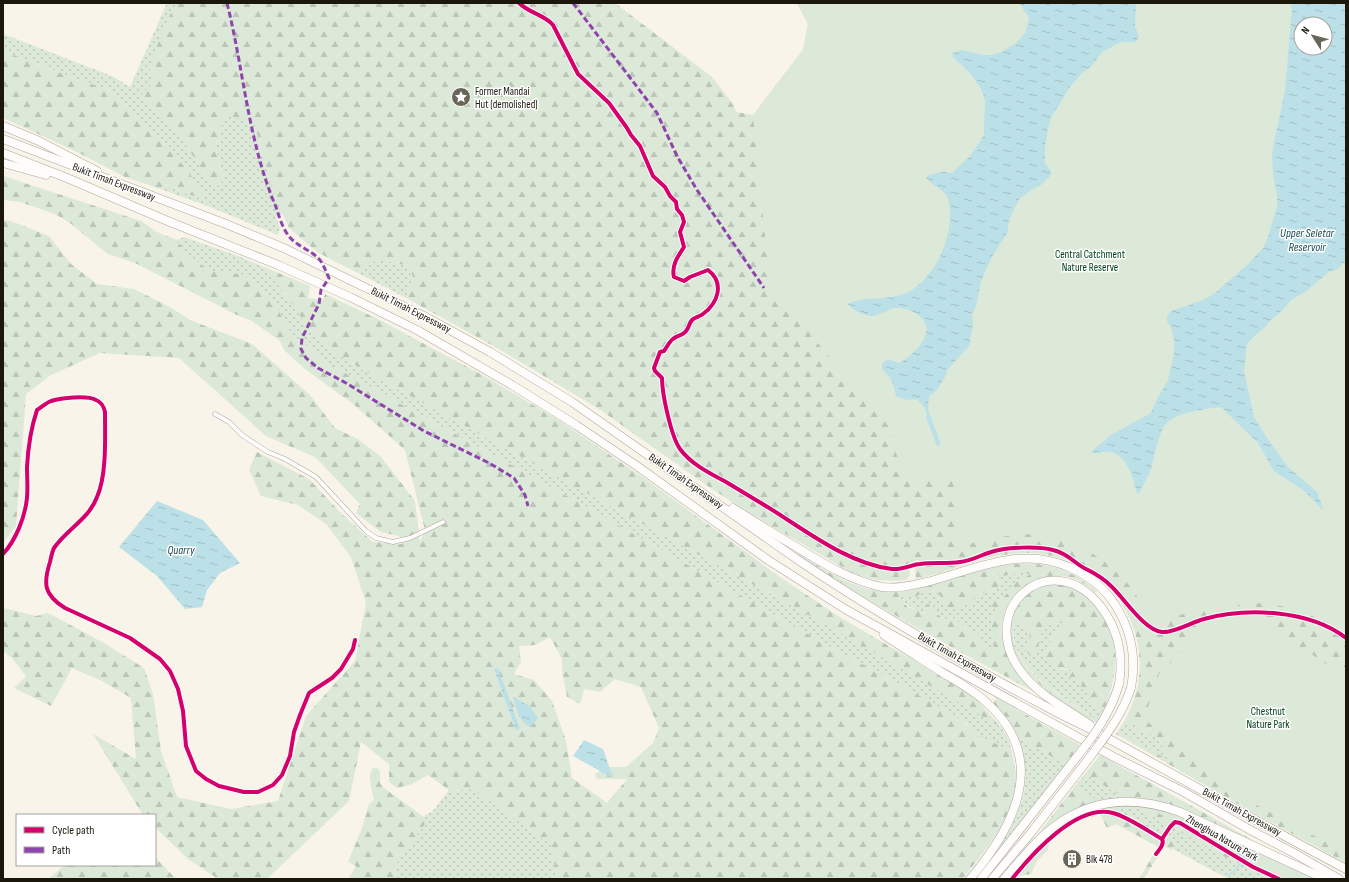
<svg xmlns="http://www.w3.org/2000/svg" width="1349" height="882" viewBox="0 0 1349 882" font-family="'Sofia Sans Condensed',sans-serif">
<style>
.grass{fill:url(#grass-dots)}
.forest{fill:url(#forest-firs);fill-rule:evenodd}
.park{fill:#dce8d8;fill-rule:evenodd}
.water{fill:url(#water-ripples);fill-rule:evenodd}
.lines{fill:none;stroke-linecap:round;stroke-linejoin:round}
.stream{stroke:#bce0e7;stroke-width:1.5}
.canal{stroke:#bce0e7;stroke-width:4.5}
.street-casing{stroke:#aba89d;stroke-width:5}
.highway-casing{stroke:#aba89d;stroke-width:9}
.street{stroke:#fefdfc;stroke-width:4}
.highway{stroke:#fefdfc;stroke-width:8}
.highway-bridge-casing{stroke:#aba89d;stroke-width:9;stroke-linecap:butt}
.highway-bridge{stroke:#fefdfc;stroke-width:8}
.quiet{stroke:#8e44ad;stroke-width:3;stroke-dasharray:6 3;stroke-linecap:butt}
.cycleway-casing{stroke:#fff;stroke-width:6}
.cycleway{stroke:#d6006c;stroke-width:4}
.labels{text-anchor:middle;dominant-baseline:central;stroke-width:3;stroke-linejoin:round;paint-order:stroke}
.poi-label{font-size:11px;fill:#1b180b;stroke:#fff;text-anchor:start}
.street-label{font-size:11px;fill:#1b180b;stroke:#fff}
.park-label{font-size:11px;fill:#01411b;stroke:#fff}
.water-label{font-size:12px;font-style:italic;fill:#184852;stroke:#fff}
</style>
<defs>
<pattern id="grass-dots" width="8" height="8" patternUnits="userSpaceOnUse"><rect width="8" height="8" fill="#dce8d8"/><path d="M2 2h.1M6 6h.1" fill="none" stroke="#bcc6b8" stroke-width="1.8" stroke-linecap="round"/></pattern>
<pattern id="forest-firs" width="22" height="20" patternUnits="userSpaceOnUse"><rect width="22" height="20" fill="#dce8d8"/><path d="M5 1l3.5 6h-7zM16 11l3.5 6h-7z" fill="#bcc6b8"/></pattern>
<pattern id="water-ripples" width="26" height="14" patternUnits="userSpaceOnUse"><rect width="26" height="14" fill="#bce0e7"/><path d="M2 4q2-2 4 0t4 0M15 11q2-2 4 0t4 0" fill="none" stroke="#a1bfc5"/></pattern>
</defs>
<rect width="100%" height="100%" fill="#f8f4e9"/>
<g class="grass">
<polygon points="167,3 176,3 150,68 152,84 163,116 181,137 214,189 224,180 216,147 225,114 254,122 272,189 283,214 276,217 280,228 278,235 210,207 163,190 164,184 190,195 204,198 166,145 123,101 107,89 66,75 3,51 3,34 112,76 130,87"/>
<path d="M184 237 238 256 269 269 267 273 280 287 295 308 336 353 363 370 825 624 936 688 1002 728 1009 741 1012 752C996 744 977 737 966 723L882 674 846 656 592 510 329 364 292 335 272 299 241 274 211 271 189 256 177 240Z"/>
<polygon points="376,260 393,262 411,267 413,279 406,298 358,273"/>
<path d="M998 573 1003 576 1020 573H1030V575L1015 583 1010 591 999 601 991 622 994 653 988 652 983 645 979 634C969 633 962 627 956 619L951 618 947 620 930 609 929 604 927 612 922 614C914 608 905 605 898 597L908 595 915 597 924 592 938 591 944 604 993 590Z"/>
<path d="M1015 619 1022 622 1029 632 1030 639 1038 649 1041 634 1050 624 1063 623 1064 628C1054 633 1050 639 1048 650L1061 670H1071L1073 679 1081 682 1094 692V707L1104 711 1098 720C1066 699 1002 666 1015 619Z"/>
<path d="M1125 720 1137 726 1138 731C1160 734 1161 742 1169 761L1118 731Z"/>
<path d="M1018 737 1066 765 996 856 994 855C1020 815 1036 785 1018 737Z"/>
<polygon points="1085,774 1126,799 1100,802 1075,786"/>
<polygon points="473,789 551,844 556,873 551,879 395,879 394,866 427,821 424,817 425,815 432,812 449,790 450,791"/>
<polygon points="1119,805 1141,806 1160,821 1237,854 1249,861 1246,867 1271,879 1232,879 1223,876 1173,849 1175,844 1131,817 1124,820 1121,818 1120,812 1112,809 1111,806"/>
</g>
<g class="forest">
<path d="M176 3H615L712 77 730 100 737 112 753 115 803 50 808 24 797 3 1346 261V863L1250 811 1116 734 1118 731 1168 760C1161 741 1160 734 1138 731L1137 726 1125 720C1167 644 1115 555 1028 553 990 552 953 571 916 579L915 568 919 561 917 560 909 565 910 575 907 580C886 582 868 580 849 571L749 513 709 487 599 409 497 348 406 298 413 279 411 267 393 262 376 260 358 273 317 252 289 228 272 189 254 122 225 115 216 147 224 180 214 189 181 137 163 116 141 95 152 84 150 68 155 52 163 29Z"/>
<polygon points="3,51 66,75 107,89 123,101 166,145 188,171 205,198 190,195 165,184 163,190 125,177 73,150 3,118"/>
<path d="M3 176 141 221 157 232 177 240 189 256 211 271 241 274 272 299 292 335 329 364 592 510 846 656 882 674 960 719 979 735 1012 752C1013 759 1015 767 1016 774 1017 816 986 848 963 879H551L556 873 551 844 473 789 450 791 428 775 412 784 397 788 389 782V764L361 742 349 801 267 879H218L188 859 155 827V815H143L93 734 136 759 131 698 102 681 72 668 51 706 14 688 26 676 12 658 3 651V608L36 616 48 613 102 642 144 668 153 694 161 751 177 797 231 809 278 801 306 716 355 661 366 603 351 557 326 524 298 505 261 496 249 470 257 452 309 479 343 515 373 542 402 544 399 536 381 532 356 513 360 504 315 457 266 436 179 358 100 353 51 375 26 394 16 526 3 543V220L11 221 49 236 71 264 97 284 134 289 170 307 190 320 252 344 310 395 335 428 358 439 381 457 415 501 420 542 425 530 405 450 352 403 342 396 305 369 284 350 280 341 252 321 237 315 135 263 108 254 70 223 55 214 20 202 3 200ZM550 637 562 659V671L567 697 580 704 584 689 600 692 615 679 641 687 659 728 653 743 626 767H605L595 774 597 779H627L607 803 572 778 566 741 552 701 534 680 514 674 521 662 519 646 535 645Z"/>
<polygon points="269,269 310,286 308,298 323,300 325,294 376,318 419,341 486,377 557,419 644,478 780,577 838,616 964,690 975,698 1002,728 825,624 363,370 336,353 311,332 295,308 280,287 267,273"/>
<path d="M798 553C837 577 864 598 912 590 979 574 1035 539 1097 591L1096 593C1086 584 1074 576 1060 576 1026 574 994 606 1003 642 1009 667 1029 683 1047 699 962 653 877 608 797 555ZM998 573 1003 576 1020 573 1030 574 1029 575 1015 583 1010 591 999 601 993 599 991 602 992 606 996 609 991 622 994 653 988 652 983 645 979 634C969 633 962 627 956 619L951 618 946 620 930 609 929 604H926L927 612 922 614 921 611 908 607 898 597 908 595 915 597 924 592 938 591C948 614 951 613 972 602L975 596 1002 586 1000 582 996 578Z"/>
<path d="M1057 584C1063 585 1070 586 1075 588 1081 592 1087 597 1092 602 1123 633 1119 673 1104 711L1094 708 1089 697 1094 692 1080 689 1082 684C1079 680 1073 680 1070 677L1072 672 1071 670C1058 669 1052 666 1043 658 1051 645 1049 636 1064 628L1063 623 1050 624 1041 634 1038 649 1030 656 1023 646 1030 639 1029 632 1021 628V622L1015 619C1001 666 1066 700 1098 720L1096 723C1060 700 998 667 1013 615 1016 604 1027 591 1039 587 1044 585 1052 585 1057 584Z"/>
<polygon points="996,698 1080,745 1066,765 1018,737 1005,716 993,703"/>
<polygon points="1100,755 1251,839 1249,842 1126,799 1085,774"/>
<path d="M376 767 380 771V783L384 788 428 820 394 866 395 879H348L356 866 348 862 362 828 369 804 374 800C372 790 368 779 372 769Z"/>
<polygon points="1075,786 1100,802 1028,847"/>
<path d="M1111 806 1113 809 1121 812V818L1124 820C1149 810 1148 840 1170 836L1175 844 1172 850 1164 846 1144 879H1139L1158 847 1116 824 1107 828 1100 814 1074 823 1049 842 1048 850 1037 861 1031 874 1019 876 1015 873C1043 841 1066 814 1111 806Z"/>
<polygon points="1141,806 1152,807 1317,879 1271,879 1246,867 1249,861 1237,854 1229,859 1141,810"/>
<polygon points="155,857 176,879 48,879 65,865 155,865"/>
</g>
<g class="park">
<path d="M797 3H1346V631C1312 615 1275 597 1237 605L1346 677V853L1251 802 1144 719 1159 674 1231 605C1204 608 1178 614 1153 624L1132 588 1108 564 1084 548 1058 539 1032 534 1007 536 988 539 958 547 953 477 924 480 904 476 896 453 894 437 887 424 853 387 813 337 770 286 753 115 803 50 808 24ZM1301 24H1325V48H1301Z"/>
<polygon points="1146,806 1175,814 1317,879 1275,879"/>
</g>
<g class="water">
<path d="M1020 3H1136L1135 26 1139 37 1135 42H1121L1102 52 1090 68 1083 72 1070 87 1052 116 1048 128 1045 146V163L1051 172V175L1041 185 1031 190 1020 198 1012 213 1008 224V232L993 255 981 281 976 306 972 315 973 325 969 346 948 369 944 379 936 391 929 396 928 407 929 415 928 416 924 407 917 399 906 400 896 396C894 387 891 374 882 370V364L888 359 899 363C914 355 939 332 919 316 914 312 909 309 902 308 889 306 879 317 870 316 861 314 855 311 848 305L849 303C867 296 887 301 906 293 936 280 957 230 948 199 945 189 932 186 926 178 932 172 944 171 952 173L971 155 984 135 985 101 982 91 971 74 953 57 952 53 962 50 983 55H992L1001 52 1015 44 1025 33 1029 18 1023 9Z"/>
<path d="M1290 3H1346V261L1337 269 1329 272 1305 292 1291 300 1281 312 1272 319 1263 329 1254 336 1247 344 1244 371 1254 417 1271 444 1289 468 1317 492 1324 511 1303 490 1274 471 1258 443 1221 407C1205 409 1176 412 1165 425 1159 432 1154 459 1151 469 1148 477 1143 484 1140 492L1137 494C1134 479 1127 454 1110 452 1105 451 1097 453 1092 453L1091 452 1111 435 1151 413 1156 401 1168 380 1174 353V339L1171 328 1167 321V316L1171 311 1203 300 1215 293 1247 265 1263 248 1268 237 1277 207V195L1273 174 1272 155 1274 142 1285 91 1292 9ZM1301 24H1325V48H1301Z"/>
<polygon points="157,501 203,520 240,563 220,573 207,590 202,607 185,609 157,576 119,547"/>
<polygon points="498,668 520,729 516,730 494,669"/>
<path d="M513 697 516 698 530 707 538 718 530 727C519 721 516 708 513 697Z"/>
<polygon points="584,740 603,749 613,778 573,756"/>
</g>
<g class="lines">
<g class="stream">
<polyline points="1240,845 1239,854 1253,861"/>
<polyline points="1228,876 1236,869 1245,857"/>
</g>
<polyline class="canal" points="928,416 938,443"/>
<defs>
<g id="street">
<polyline points="215,414 229,422 242,435 257,445 268,452 285,459 316,477 366,531 376,538 393,542 410,538 443,522"/>
<path d="M3 554C16 540 25 517 27 498 28 488 27 477 27 467 28 448 31 428 37 410 42 407 46 403 51 401 61 398 87 395 96 400 101 402 104 407 105 412 105 436 107 475 97 497 89 519 67 529 54 548 52 552 51 558 50 562 43 584 44 595 65 608L130 638 160 659 170 671 178 689 183 711 186 746 196 771 206 779 219 786 244 792H258L273 785 282 775 290 756 294 732 300 715 309 693 332 678 341 669 353 649 355 640"/>
</g>
<g id="highway">
<polyline points="3,126 39,141 97,171"/>
<path d="M3 139 226 224 286 249 424 316 490 352 572 402 801 562C880 615 961 662 1045 706 1066 718 1088 727 1109 739 1188 782 1266 827 1346 869"/>
<polyline points="3,153 67,178 170,222 278,265 350,297 417,330 512,385 576,425 637,466 768,560 845,609 1112,756 1182,791 1252,831 1292,852 1339,879"/>
<polyline points="3,163 46,175"/>
<path d="M733 508C755 522 776 535 798 548 824 564 852 581 882 587 897 589 913 585 927 582 976 569 1021 545 1071 568 1086 575 1101 585 1111 599 1130 625 1137 656 1131 688"/>
<path d="M884 635C903 648 923 660 943 673 958 682 973 690 986 702 1049 758 1016 825 970 879"/>
<path d="M1090 725C1070 711 1046 699 1029 681 965 613 1053 537 1104 611 1119 633 1123 659 1119 684"/>
<polyline points="981,879 1083,749"/>
<polyline points="992,879 1030,834 1090,757"/>
<path d="M1004 879C1020 861 1036 840 1055 826 1093 798 1136 796 1180 812L1325 879"/>
</g>
</defs>
<use href="#street" class="street-casing"/>
<use href="#highway" class="highway-casing"/>
<use href="#street" class="street"/>
<use href="#highway" class="highway"/>
<defs>
<g id="highway-bridge">
<path d="M1083 749C1099 729 1112 709 1119 684"/>
<path d="M1090 757C1107 734 1122 715 1131 688"/>
</g>
</defs>
<use href="#highway-bridge" class="highway-bridge-casing"/>
<use href="#highway-bridge" class="highway-bridge"/>
<g class="quiet">
<path d="M227 3C244 71 248 142 276 207 279 216 282 227 288 235 295 245 308 249 317 257 323 262 325 270 329 278L321 290 319 304 302 338 301 349 306 358 318 368 346 383 424 431 489 463 514 478 525 495 528 506"/>
<polyline points="573,3 657,113 677,156 697,190 764,288"/>
</g>
<defs>
<g id="cycleway">
<path d="M519 3C529 13 545 15 553 25L578 74 609 103 627 128 631 135 640 146 653 176 665 187 670 196 676 202 677 209 682 215 684 222 680 232 684 247C678 256 671 266 674 277L684 281 690 277 708 270C725 283 718 303 703 314 699 317 695 317 692 320 689 323 689 328 686 331 683 336 677 335 673 339 669 342 667 347 664 351L660 352 654 368 655 371 662 378C662 394 671 436 680 449 691 464 709 473 726 482 738 489 749 496 761 503 800 526 846 564 892 569 902 570 910 565 920 564 933 562 947 564 960 562 971 561 981 555 991 552 1006 547 1038 546 1053 550 1070 554 1074 564 1088 570 1098 575 1103 578 1111 586 1124 598 1144 630 1162 632 1174 633 1192 622 1204 619 1247 607 1310 610 1346 638"/>
<path d="M3 554C16 540 25 517 27 498 28 488 27 477 27 467 28 448 31 428 37 410 42 407 46 403 51 401 61 398 87 395 96 400 101 402 104 407 105 412 105 436 107 475 97 497 89 519 67 529 54 548 52 552 51 558 50 562 43 584 44 595 65 608L130 638 160 659 170 671 178 689 183 711 186 746 196 771 206 779 219 786 244 792H258L273 785 282 775 290 756 294 732 300 715 309 693 332 678 341 669 353 649 355 640"/>
<polyline points="1162,839 1170,827 1175,822 1180,823 1253,867 1279,879"/>
<path d="M1012 879C1032 854 1077 803 1113 813 1128 817 1148 831 1162 839 1165 844 1159 850 1156 854"/>
</g>
</defs>
<use href="#cycleway" class="cycleway-casing"/>
<use href="#cycleway" class="cycleway"/>
</g>
<defs>
<symbol id="sight-disc" viewBox="-11 -11 22 22"><circle r="9.5" fill="#686559" stroke="#fff"/><path d="M0-6L1.8-2.2L6-1.7L2.9 1.2L3.7 5.4L0 3.3L-3.7 5.4L-2.9 1.2L-6-1.7L-1.8-2.2Z" fill="#fff"/></symbol>
<symbol id="building-disc" viewBox="-11 -11 22 22"><circle r="9.5" fill="#686559" stroke="#fff"/><path d="M-4-6H4V6H1V3H-1V6H-4ZM-2.5-4.3h1.7v1.8h-1.7ZM.8-4.3h1.7v1.8H.8ZM-2.5-1h1.7V.8h-1.7ZM.8-1h1.7V.8H.8Z" fill="#fff"/></symbol>
</defs>
<g fill-rule="evenodd">
<use href="#sight-disc" x="450" y="86" width="22" height="22"/>
<use href="#building-disc" x="1061" y="848" width="22" height="22"/>
</g>
<g class="labels">
<g class="poi-label">
<text x="475" y="91">Former Mandai<tspan x="475" dy="13">Hut (demolished)</tspan></text>
<text x="1086" y="859">Blk 478</text>
</g>
<g class="street-label">
<text transform="translate(114 182) rotate(21)">Bukit Timah Expressway</text>
<text transform="translate(411 310) rotate(27)">Bukit Timah Expressway</text>
<text transform="translate(686 481) rotate(35)">Bukit Timah Expressway</text>
<text transform="translate(957 657) rotate(30)">Bukit Timah Expressway</text>
<text transform="translate(1242 812) rotate(29)">Bukit Timah Expressway</text>
<text transform="translate(1222 838) rotate(30)">Zhenghua Nature Park</text>
</g>
<g class="park-label">
<text x="1090" y="254">Central Catchment<tspan x="1090" dy="13">Nature Reserve</tspan></text>
<text x="1268" y="711">Chestnut<tspan x="1268" dy="13">Nature Park</tspan></text>
</g>
<g class="water-label">
<text x="1307" y="233">Upper Seletar<tspan x="1307" dy="14">Reservoir</tspan></text>
<text x="181" y="550">Quarry</text>
</g>
</g>
<rect width="1349" height="882" fill="none" stroke="#1b180b" stroke-width="8"/>
<rect x="16" y="814" width="140" height="52" fill="#ffffff" stroke="#a4a39d"/>
<rect x="24" y="827" width="20" height="6" fill="#d6006c" stroke="#a4a39d"/>
<text x="52" y="834" font-size="12" fill="#1b180b">Cycle path</text>
<rect x="24" y="847" width="20" height="6" fill="#8e44ad" stroke="#a4a39d"/>
<text x="52" y="854" font-size="12" fill="#1b180b">Path</text>
<g transform="translate(1313 36) rotate(306)"><circle r="19" fill="#ffffff" stroke="#a4a39d"/>
<path d="M0-3L7 15L0 10L-7 15Z" fill="#686559"/>
<text y="-6" font-size="11" font-weight="bold" text-anchor="middle" fill="#1b180b">N</text>
</g>
</svg>
